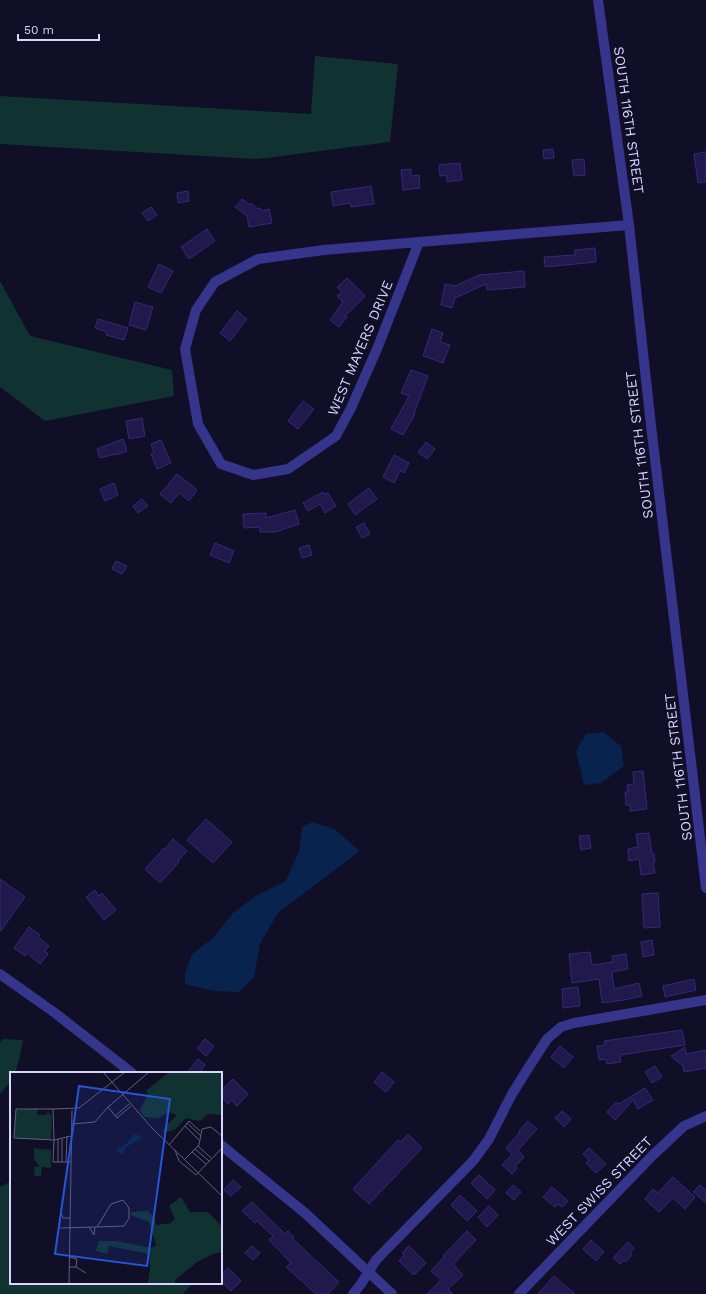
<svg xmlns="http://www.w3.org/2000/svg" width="706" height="1294" viewBox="0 0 706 1294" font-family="'Work Sans',sans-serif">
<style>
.green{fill:#103331}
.water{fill:#08234d}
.building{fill:#21184b;stroke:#362879}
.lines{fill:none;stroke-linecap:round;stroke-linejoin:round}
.minor{stroke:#35358b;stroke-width:10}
.tertiary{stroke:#35358b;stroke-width:10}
.labels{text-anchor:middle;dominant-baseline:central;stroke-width:4;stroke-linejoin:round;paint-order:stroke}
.street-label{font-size:14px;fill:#d8d5ff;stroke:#110e28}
.inset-road{fill:none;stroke:#615e7e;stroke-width:1}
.view{fill:#2655da;fill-opacity:0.15;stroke:#2655da;stroke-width:2}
.inset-edge{fill:none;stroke:#d8d5ff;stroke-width:2}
</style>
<rect width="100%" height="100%" fill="#110e28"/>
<g class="green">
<polygon points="315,56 398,64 390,142 258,159 0,144 0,96 311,114"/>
<polygon points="0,281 30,336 172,370 174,396 45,421 0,387"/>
<polygon points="3,1039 23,1040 19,1060 15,1073 11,1073 11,1081 0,1094 0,1042"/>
<polygon points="11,1181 11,1283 192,1283 192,1284 183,1294 0,1294 0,1187"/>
</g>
<g class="water">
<polygon points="603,732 621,746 624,766 601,783 584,785 576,751 586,734"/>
<polygon points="312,822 334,829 360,851 278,913 260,944 254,977 239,992 213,991 185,984 185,974 192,954 213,938 233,913 257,895 285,882 299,852 302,827"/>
</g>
<g class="building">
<polygon points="553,149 554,158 544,159 543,150"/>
<polygon points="706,152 706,182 698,183 694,154"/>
<polygon points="584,159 585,175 574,176 572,160"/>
<polygon points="460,163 462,180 447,182 446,175 440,176 439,165"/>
<polygon points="411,169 411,176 419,175 420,188 403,190 401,170"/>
<polygon points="371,186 374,204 351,207 350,203 333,206 331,192"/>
<polygon points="188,191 189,201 178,203 177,193"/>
<polygon points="242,199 250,205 251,203 258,209 260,208 262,211 269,209 272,223 249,227 247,216 235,207"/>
<polygon points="151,207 157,215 148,221 142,213"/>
<polygon points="207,229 215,241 189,259 181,247"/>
<polygon points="595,248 596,262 545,267 544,257 575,255 575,250"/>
<polygon points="159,264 173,271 161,293 148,287"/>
<polygon points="524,271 525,287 487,290 486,284 455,298 452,308 441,305 445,284 455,286 479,275"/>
<polygon points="347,278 365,296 345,316 347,317 339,327 330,320 343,302 337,296 342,292 337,287"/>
<polygon points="135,302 153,307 146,330 129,325"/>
<polygon points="237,311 247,319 230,341 220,333"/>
<polygon points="98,319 128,328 124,340 106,335 107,332 95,328"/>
<polygon points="432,329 443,333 440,342 450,345 443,363 423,356"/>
<polygon points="411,370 428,376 414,413 415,414 403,435 391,429 409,396 401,393"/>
<polygon points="303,401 314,409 298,429 288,421"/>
<polygon points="142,418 145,436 129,439 126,421"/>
<polygon points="123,439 127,451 115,455 115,454 100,458 97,449"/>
<polygon points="161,440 171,463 157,469 151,454 154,453 151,444"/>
<polygon points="426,442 435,449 427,459 418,452"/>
<polygon points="394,455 409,463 404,473 400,471 394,483 383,477"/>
<polygon points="177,474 197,490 189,501 179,493 171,503 160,494"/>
<polygon points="114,483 118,495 105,501 100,489"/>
<polygon points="369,488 377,499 355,515 348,504"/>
<polygon points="323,492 324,494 328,493 336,506 325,513 320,504 308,511 303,503"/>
<polygon points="142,499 148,506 138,513 133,506"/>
<polygon points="295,510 299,524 275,532 260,532 260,527 244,528 243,514 266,513 266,518"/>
<polygon points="364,523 370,534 362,538 356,527"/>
<polygon points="215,543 234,551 229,563 210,555"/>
<polygon points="309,545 312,555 302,558 299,548"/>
<polygon points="116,561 127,566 122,574 112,569"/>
<polygon points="643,771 647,809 630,811 630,805 626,805 625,792 628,792 627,785 634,784 633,772"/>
<polygon points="206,819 232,842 213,863 187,840"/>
<polygon points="649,833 652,854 654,854 655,862 653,862 655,873 641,875 639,859 629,861 628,849 638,847 636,834"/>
<polygon points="589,835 591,848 581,850 579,836"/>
<polygon points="173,839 187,851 178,861 179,862 160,883 145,869 164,848 165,849"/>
<polygon points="0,879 25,897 0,932"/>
<polygon points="95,890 99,896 102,893 116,910 104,920 86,897"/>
<polygon points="658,893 660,927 644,928 642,894"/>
<polygon points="29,927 40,935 38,937 49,946 45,951 48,954 40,964 27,953 25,956 14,948"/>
<polygon points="652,940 654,955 643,957 641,942"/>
<polygon points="590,952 592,965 613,962 612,956 626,954 628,969 612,972 614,989 639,983 642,996 624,1000 602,1003 599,979 572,983 569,954"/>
<polygon points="694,979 696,990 665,997 663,986"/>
<polygon points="578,987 580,1006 563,1008 562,989"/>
<polygon points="682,1030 685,1045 620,1055 621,1062 607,1064 606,1059 599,1060 597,1046 605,1045 604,1041"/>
<polygon points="205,1039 214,1046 206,1056 197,1048"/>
<polygon points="560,1046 573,1057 564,1068 551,1057"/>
<polygon points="685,1047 686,1054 706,1050 706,1068 684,1072 683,1066 671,1056"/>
<polygon points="198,1059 205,1065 199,1073 187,1073"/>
<polygon points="655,1066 662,1077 652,1083 645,1072"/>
<polygon points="382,1072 394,1082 386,1092 374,1082"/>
<polygon points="233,1079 248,1094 237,1106 232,1100 228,1104 221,1096 221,1091"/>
<polygon points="645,1088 653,1100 638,1109 633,1100 615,1120 607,1112 616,1102 619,1104"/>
<polygon points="562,1111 571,1119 564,1127 555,1118"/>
<polygon points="528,1121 537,1129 518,1150 524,1157 515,1166 517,1168 512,1174 502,1165 512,1154 506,1148 520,1132 519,1131"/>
<polygon points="408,1134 422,1148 369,1204 353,1189 398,1140 401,1142"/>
<polygon points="589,1148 606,1164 596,1173 586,1163 589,1160 583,1154"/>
<polygon points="479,1175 495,1190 487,1199 471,1183"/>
<polygon points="673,1177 695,1197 685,1209 673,1198 659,1212 645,1199 653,1189 658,1193"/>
<polygon points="233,1180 241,1187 231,1196 224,1190"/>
<polygon points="513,1185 521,1192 514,1200 506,1193"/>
<polygon points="700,1185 706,1190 706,1203 693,1192"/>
<polygon points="552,1187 568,1201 562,1207 558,1204 555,1207 543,1197"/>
<polygon points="460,1195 477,1211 467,1221 451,1205"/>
<polygon points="252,1202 285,1234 288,1231 294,1237 293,1239 339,1282 328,1294 316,1294 286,1267 291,1263 269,1240 273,1236 257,1221 255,1223 242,1211"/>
<polygon points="489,1206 498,1215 487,1227 478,1217"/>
<polygon points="467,1231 476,1240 453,1264 463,1275 448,1289 453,1294 427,1294 441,1280 431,1271 444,1257 443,1256"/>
<polygon points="591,1240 604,1252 596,1261 583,1249"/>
<polygon points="628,1242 634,1248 630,1253 632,1255 626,1262 624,1260 620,1264 613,1258"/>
<polygon points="252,1246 260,1253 253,1260 245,1253"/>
<polygon points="409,1246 426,1263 414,1275 399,1261 404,1255 402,1253"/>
<polygon points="228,1268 241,1281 231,1291 221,1281 221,1275"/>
<polygon points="554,1276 562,1283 575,1294 538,1294"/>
</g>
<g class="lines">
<g class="minor">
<polyline points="598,0 629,225 651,425 706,888"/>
<polygon points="419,242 377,349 351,408 336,436 288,469 253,475 221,464 198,424 185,349 196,310 215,282 258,259 324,250"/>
<polyline points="419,242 629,225"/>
<polyline points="353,1294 361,1284 376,1260 473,1161 489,1139 512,1094 527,1070 547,1039 561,1027 574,1023 706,1000"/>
<polyline points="519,1294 653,1155 684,1126 706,1116"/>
</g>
<g class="tertiary">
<polyline points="0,974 55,1013 132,1073"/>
<polyline points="221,1145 305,1213 392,1294"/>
</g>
</g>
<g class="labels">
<g class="street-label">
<text transform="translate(629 120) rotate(82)">SOUTH 116TH STREET</text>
<text transform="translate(360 348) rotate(-67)">WEST MAYERS DRIVE</text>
<text transform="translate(639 445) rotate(-97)">SOUTH 116TH STREET</text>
<text transform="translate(678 767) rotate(-97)">SOUTH 116TH STREET</text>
<text transform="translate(599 1191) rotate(-46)">WEST SWISS STREET</text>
</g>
</g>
<g transform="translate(10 1072)">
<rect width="212" height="212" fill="#110e28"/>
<path d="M159 0H212V43L198 42 190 49 176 46 164 58 155 60H153L155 55 167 43 159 40 149 46 134 45 130 38 138 22 136 19ZM28 36 27 43H36L38 40 42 44 41 68 9 67 4 64 6 38ZM24 76 41 78V96L32 95 31 104H24L25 95H30L24 87ZM171 125 180 140H198L212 155V180L203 182 187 190 165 208V212H138L140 196 139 182 99 174 97 182 86 179 89 169H106L141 176 146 173 139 150 121 143V140L138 139 145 146 146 153 161 151 165 147 159 134Z" fill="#103331"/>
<path d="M124 62 131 64 129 68 116 75 113 82 108 81 106 78 117 71Z" fill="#08234d"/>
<path class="inset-road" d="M93 0 142 56 212 124M98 35 107 46 121 34M43 37H6L4 66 44 68 43 37 69 36 115 0M105 44 119 32M177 51 191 64M62 52 85 50 97 36 139 0M175 54 189 68M159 73 179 49 190 59M188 74 201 86M185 77 199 89M165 78 169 89 186 103 212 76M182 80 196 92M174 88 189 73 192 57 201 55 212 64M48 90V67M52 90V66M56 90 57 64M61 90H43L44 68 61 64M113 128 119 136V146L114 154 87 155 101 132ZM51 141 53 146H60M79 155 84 163 85 155M48 156 87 155M59 185 67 187 66 195M59 195H66L76 201M59 212 62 38"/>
<path class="view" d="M69 14 160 27 137 194 45 182Z"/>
<rect width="212" height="212" class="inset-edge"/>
</g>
<path d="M18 34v6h81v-6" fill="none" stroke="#d8d5ff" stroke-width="2"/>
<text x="24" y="34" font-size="12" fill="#d8d5ff" stroke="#110e28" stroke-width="3" paint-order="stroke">50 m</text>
</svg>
